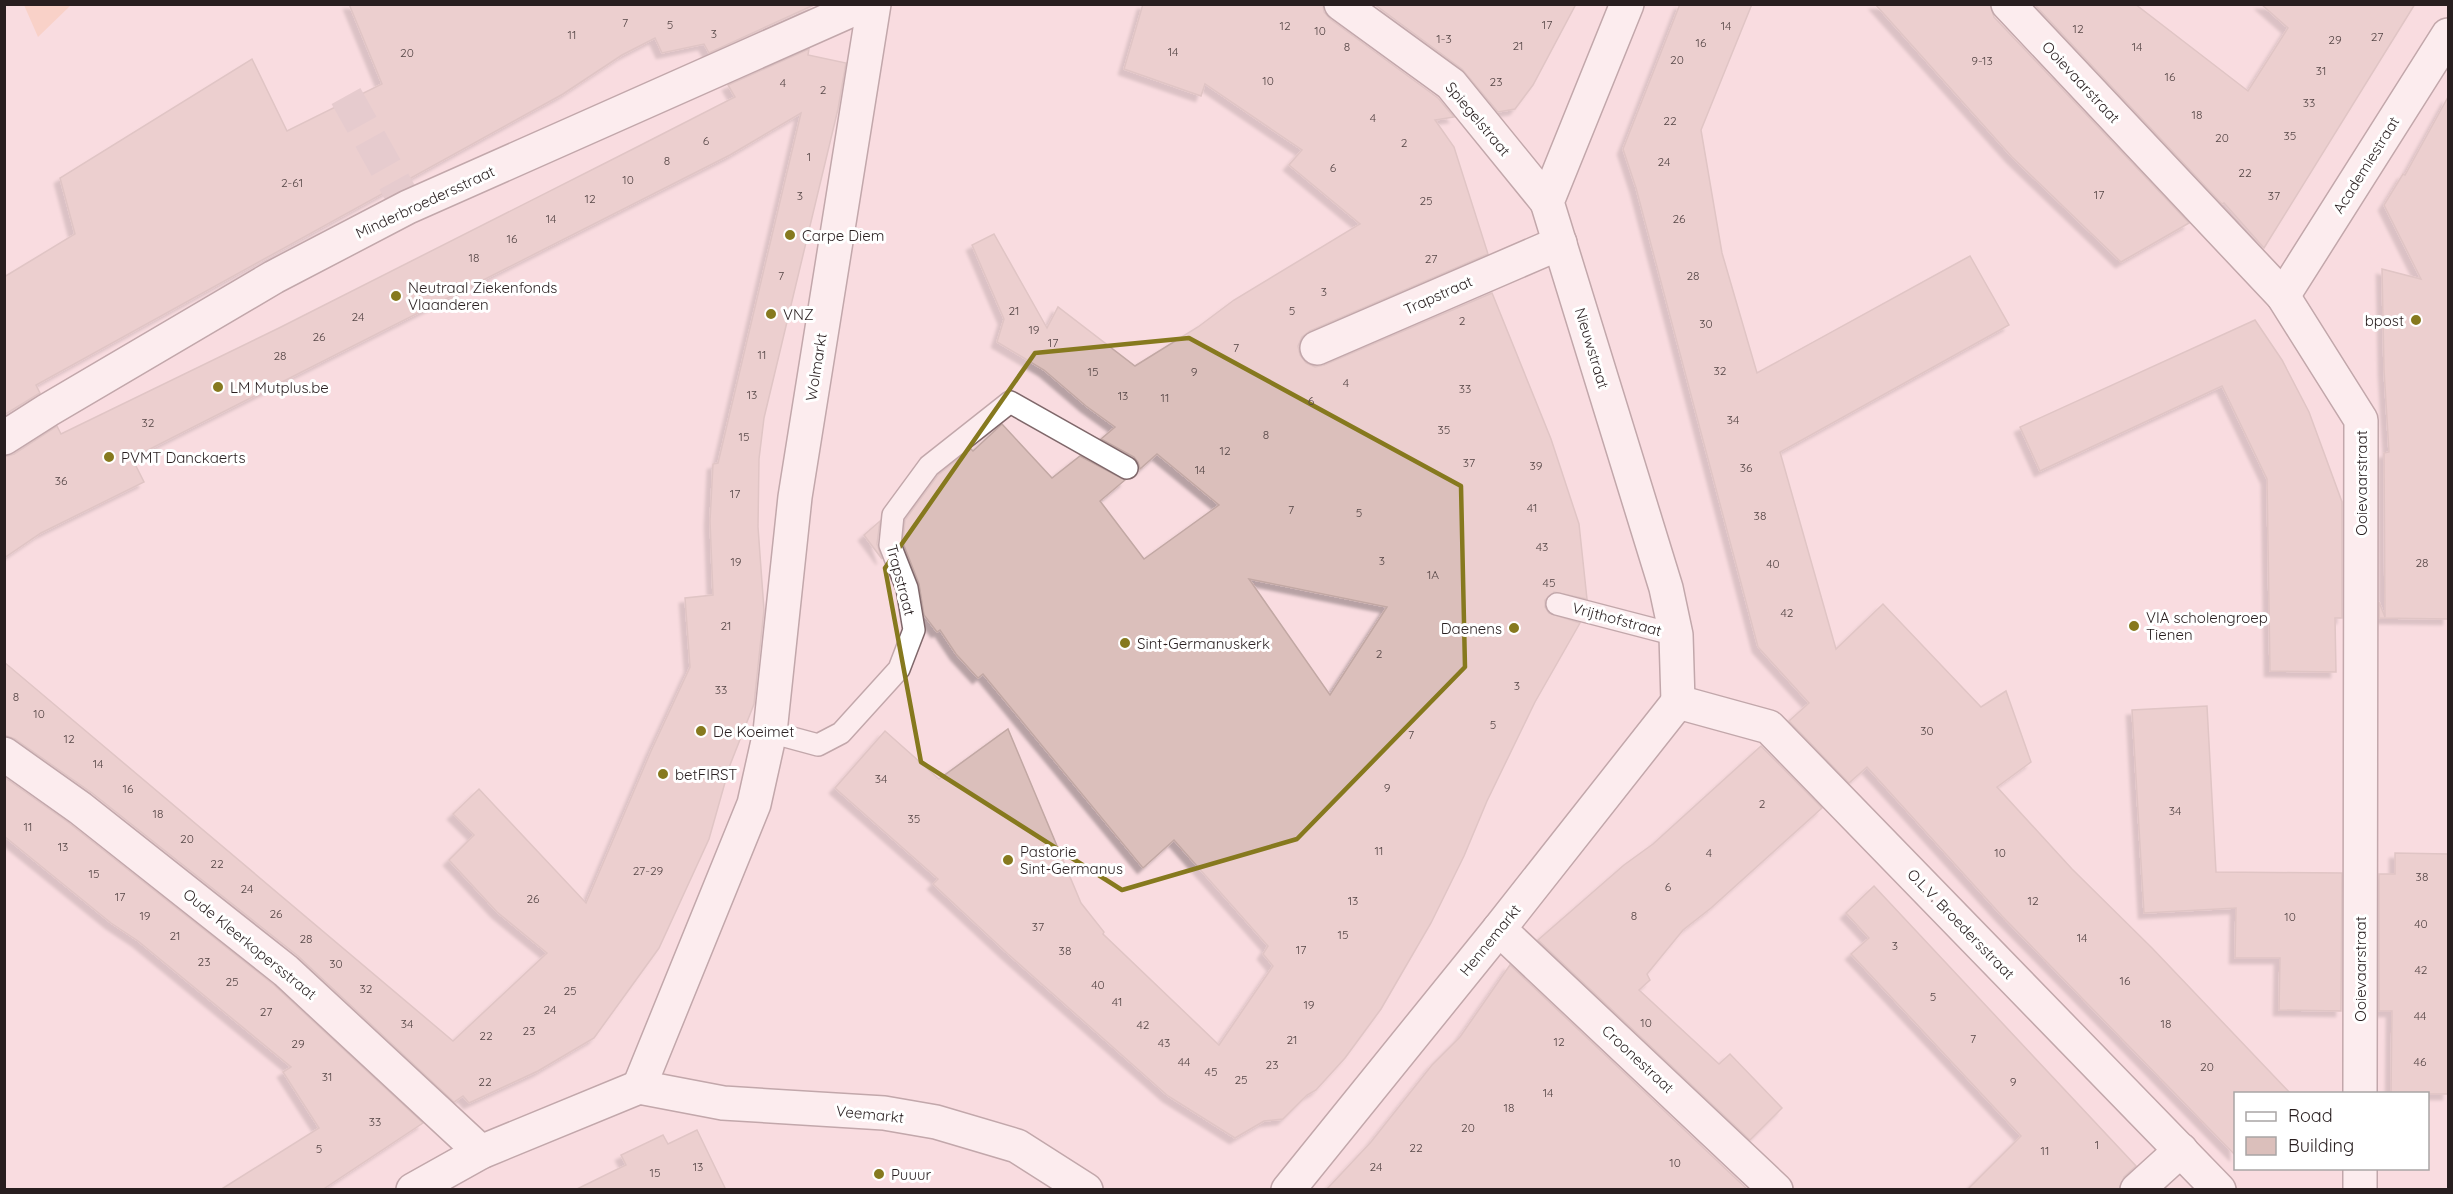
<svg xmlns="http://www.w3.org/2000/svg" width="2453" height="1194" viewBox="0 0 2453 1194" font-family="Quicksand,sans-serif">
<style>
.green{fill:#f8c4ab}
.building{fill:#dbbfbb;stroke:#c2a8a4;stroke-width:1.5;fill-rule:evenodd;filter:url(#shadow)}
.lines{fill:none;stroke-linecap:round;stroke-linejoin:round}
.street-tunnel{stroke:#cfb6b9;stroke-width:33;stroke-dasharray:33 16;stroke-linecap:butt}
.lane-casing{stroke:#7f676a;stroke-width:24}
.street-casing{stroke:#7f676a;stroke-width:36}
.lane{stroke:#fff;stroke-width:21}
.street{stroke:#fff;stroke-width:33}
.marked{fill:none;stroke:#86791e;stroke-width:4.5;stroke-linejoin:round}
.poi-dot{fill:#86791e;stroke:#fff;stroke-width:2}
.labels{text-anchor:middle;dominant-baseline:central;stroke-width:6;stroke-linejoin:round;paint-order:stroke}
.number-label{font-size:12px;fill:#554646}
.street-label{font-size:15px;fill:#281e1f;stroke:#fff}
.poi-label{font-size:15px;fill:#281e1f;stroke:#fff;text-anchor:start}
</style>
<defs>
<filter id="shadow"><feDropShadow dx="-5.5" dy="5.5" stdDeviation="1.5" flood-color="#0004"/></filter>
</defs>
<rect width="100%" height="100%" fill="#f9dce0"/>
<polygon class="green" points="24,5 71,5 38,37"/>
<g class="building">
<polygon points="349,4 816,4 709,53 704,44 662,53 655,38 622,55 563,94 36,385 40,393 4,415 4,277 75,234 60,178 252,59 287,131 382,84"/>
<path d="M1143 4H1323L1324 12 1330 19 1438 98 1454 117 1435 120 1454 147 1488 254 1310 331 1302 337 1298 346 1300 355 1306 363 1315 367 1324 365 1492 293 1551 439 1579 524 1587 599 1554 592 1545 600V607L1549 613 1580 623 1535 702 1487 801 1464 856 1431 923 1381 1009 1345 1058 1316 1090 1307 1095 1283 1119 1264 1121 1235 1138 1168 1096 1008 954 933 884 938 879 835 788 885 731 939 779 1008 729 1081 903 1104 932 1103 934 1219 1045 1273 966 1263 954 1268 946 1174 840 1143 868 983 674 978 678 956 654 940 630 937 632 924 615 919 584 903 543 905 520 938 475 971 449 973 451 1002 424 1052 478 1080 456 1125 480 1100 501 1144 559 1219 505 1157 454 1140 469 1138 462 1134 457 1101 439 1115 427 1086 406 1044 370 997 342 1004 319 972 245 994 234 1047 328 1058 307 1135 366 1198 327 1234 300 1360 224 1289 165 1302 150 1205 84 1201 96 1124 69ZM1249 579 1387 607 1330 695Z"/>
<polygon points="1374,4 1576,4 1533,85 1515,109 1498,112 1462,69"/>
<polygon points="1680,4 1752,4 1701,130 1722,253 1757,373 1970,256 2009,325 1780,452 1836,649 1883,604 1981,707 2006,691 2031,762 1997,787 2072,869 2152,948 2291,1094 2235,1094 2235,1155 2002,916 1867,767 1849,783 1789,721 1809,703 1758,647 1636,188 1623,149"/>
<polygon points="1875,4 1990,4 1994,17 2189,223 2121,262 2012,157"/>
<polygon points="2034,4 2135,4 2248,91 2288,28 2261,4 2415,4 2264,248 2224,203 2222,204"/>
<polygon points="809,49 808,55 846,63 838,109 764,418 759,459 758,527 764,610 754,704 730,765 709,839 659,948 594,1038 538,1071 469,1103 463,1096 454,1102 298,956 92,793 15,739 4,735 4,662 453,1041 547,953 497,912 449,860 474,835 453,814 479,789 586,903 651,751 690,667 685,598 713,595 710,521 713,464 718,463 801,113 730,155 132,458 144,482 41,533 4,558 4,457 14,454 57,426 61,434 279,328 637,147 735,97 728,85"/>
<polygon points="2448,97 2448,619 2379,618 2379,602 2385,617 2384,453 2389,452 2384,370 2382,269 2421,279 2384,205 2403,174 2405,175"/>
<polygon points="2255,320 2282,360 2309,412 2342,502 2342,618 2335,618 2336,672 2270,671 2267,479 2222,386 2040,471 2020,427"/>
<polygon points="880,521 877,544 882,559 864,535"/>
<polygon points="2207,706 2216,872 2342,873 2341,1011 2279,1010 2280,958 2235,958 2236,908 2144,913 2132,710"/>
<polygon points="1761,746 1822,808 1711,908 1683,930 1647,974 1650,980 1639,990 1719,1064 1730,1054 1782,1108 1750,1140 1538,940 1624,865 1653,844"/>
<polygon points="4,777 69,823 274,985 423,1123 322,1190 220,1190 319,1128 283,1072 291,1067 138,941 111,923 4,836"/>
<polygon points="2395,853 2448,854 2448,1094 2391,1094 2392,1011 2379,1011 2379,874 2395,874"/>
<polygon points="1874,886 2136,1166 2124,1177 2119,1190 1967,1190 2021,1136 1851,954 1869,938 1846,913"/>
<polygon points="1510,965 1748,1190 1326,1190 1371,1142 1432,1065 1460,1037"/>
<polygon points="697,1130 726,1190 575,1190 626,1165 621,1155 663,1135 668,1144"/>
</g>
<g class="lines">
<polyline class="street-tunnel" points="346,96 408,207"/>
<defs>
<g id="lane">
<polyline points="1557,604 1676,635"/>
<polyline points="770,732 818,745 841,733 899,669 914,630 907,588 890,545 893,515 929,466 1010,402 1127,468"/>
</g>
<g id="street">
<polyline points="1341,4 1451,84 1547,202"/>
<polyline points="1627,4 1547,202 1666,588 1676,635 1678,702"/>
<polyline points="2008,4 2283,296 2361,420 2360,1094"/>
<polyline points="2283,296 2448,35"/>
<polyline points="1317,348 1560,243"/>
<polyline points="4,438 48,410 274,277 408,207 865,4"/>
<polyline points="1678,702 1769,727 2219,1190"/>
<polyline points="4,754 80,808 286,971 481,1152"/>
<polyline points="1499,929 1776,1190"/>
<polyline points="639,1087 754,804 770,732 795,497 874,4"/>
<polyline points="413,1190 481,1152 639,1087 723,1103 884,1113 936,1122 1017,1146 1086,1190"/>
<polyline points="1288,1190 1499,929 1678,702"/>
<polyline points="2137,1190 2181,1150"/>
<polyline points="2360,1190 2360,1168"/>
</g>
</defs>
<use href="#lane" class="lane-casing"/>
<use href="#street" class="street-casing"/>
<use href="#lane" class="lane"/>
<use href="#street" class="street"/>
</g>
<path d="M0 0H2453V1194H0ZM1189 338 1461 486 1465 667 1297 839 1122 890 921 762 885 568 1035 353Z" fill="#f9dce0" fill-opacity=".55" fill-rule="evenodd"/>
<path class="marked" d="M1189 338 1461 486 1465 667 1297 839 1122 890 921 762 885 568 1035 353Z"/>
<g class="poi-dot">
<circle cx="790" cy="235" r="6"/>
<circle cx="396" cy="296" r="6"/>
<circle cx="771" cy="314" r="6"/>
<circle cx="2416" cy="320" r="6"/>
<circle cx="218" cy="387" r="6"/>
<circle cx="109" cy="457" r="6"/>
<circle cx="2134" cy="626" r="6"/>
<circle cx="1514" cy="628" r="6"/>
<circle cx="1125" cy="643" r="6"/>
<circle cx="701" cy="731" r="6"/>
<circle cx="663" cy="774" r="6"/>
<circle cx="1008" cy="860" r="6"/>
<circle cx="879" cy="1174" r="6"/>
</g>
<g class="labels">
<g class="number-label">
<text x="625" y="22">7</text>
<text x="670" y="24">5</text>
<text x="1547" y="24">17</text>
<text x="1285" y="25">12</text>
<text x="1726" y="25">14</text>
<text x="2078" y="28">12</text>
<text x="1320" y="30">10</text>
<text x="714" y="33">3</text>
<text x="572" y="34">11</text>
<text x="2377" y="36">27</text>
<text x="1444" y="38">1-3</text>
<text x="2335" y="39">29</text>
<text x="1701" y="42">16</text>
<text x="1518" y="45">21</text>
<text x="1347" y="46">8</text>
<text x="2137" y="46">14</text>
<text x="1173" y="51">14</text>
<text x="407" y="52">20</text>
<text x="1677" y="59">20</text>
<text x="1982" y="60">9-13</text>
<text x="2321" y="70">31</text>
<text x="2170" y="76">16</text>
<text x="1268" y="80">10</text>
<text x="1496" y="81">23</text>
<text x="783" y="82">4</text>
<text x="823" y="89">2</text>
<text x="2309" y="102">33</text>
<text x="2197" y="114">18</text>
<text x="1373" y="117">4</text>
<text x="1670" y="120">22</text>
<text x="2290" y="135">35</text>
<text x="2222" y="137">20</text>
<text x="706" y="140">6</text>
<text x="1404" y="142">2</text>
<text x="809" y="156">1</text>
<text x="667" y="160">8</text>
<text x="1664" y="161">24</text>
<text x="1333" y="167">6</text>
<text x="2245" y="172">22</text>
<text x="628" y="179">10</text>
<text x="292" y="182">2-61</text>
<text x="2099" y="194">17</text>
<text x="800" y="195">3</text>
<text x="2274" y="195">37</text>
<text x="590" y="198">12</text>
<text x="1426" y="200">25</text>
<text x="551" y="218">14</text>
<text x="1679" y="218">26</text>
<text x="512" y="238">16</text>
<text x="474" y="257">18</text>
<text x="1431" y="258">27</text>
<text x="781" y="275">7</text>
<text x="1693" y="275">28</text>
<text x="1324" y="291">3</text>
<text x="1014" y="310">21</text>
<text x="1292" y="310">5</text>
<text x="358" y="316">24</text>
<text x="1462" y="320">2</text>
<text x="1706" y="323">30</text>
<text x="1034" y="329">19</text>
<text x="319" y="336">26</text>
<text x="1053" y="342">17</text>
<text x="1236" y="347">7</text>
<text x="762" y="354">11</text>
<text x="280" y="355">28</text>
<text x="1720" y="370">32</text>
<text x="1093" y="371">15</text>
<text x="1194" y="371">9</text>
<text x="1346" y="382">4</text>
<text x="1465" y="388">33</text>
<text x="752" y="394">13</text>
<text x="1123" y="395">13</text>
<text x="1165" y="397">11</text>
<text x="1311" y="400">6</text>
<text x="1733" y="419">34</text>
<text x="148" y="422">32</text>
<text x="1444" y="429">35</text>
<text x="1266" y="434">8</text>
<text x="744" y="436">15</text>
<text x="1225" y="450">12</text>
<text x="1469" y="462">37</text>
<text x="1536" y="465">39</text>
<text x="1746" y="467">36</text>
<text x="1200" y="469">14</text>
<text x="61" y="480">36</text>
<text x="735" y="493">17</text>
<text x="1532" y="507">41</text>
<text x="1291" y="509">7</text>
<text x="1359" y="512">5</text>
<text x="1760" y="515">38</text>
<text x="1542" y="546">43</text>
<text x="1382" y="560">3</text>
<text x="736" y="561">19</text>
<text x="2422" y="562">28</text>
<text x="1773" y="563">40</text>
<text x="1433" y="574">1A</text>
<text x="1549" y="582">45</text>
<text x="1787" y="612">42</text>
<text x="726" y="625">21</text>
<text x="1379" y="653">2</text>
<text x="1517" y="685">3</text>
<text x="721" y="689">33</text>
<text x="16" y="696">8</text>
<text x="39" y="713">10</text>
<text x="1493" y="724">5</text>
<text x="1927" y="730">30</text>
<text x="1411" y="734">7</text>
<text x="69" y="738">12</text>
<text x="98" y="763">14</text>
<text x="881" y="778">34</text>
<text x="1387" y="787">9</text>
<text x="128" y="788">16</text>
<text x="1762" y="803">2</text>
<text x="2175" y="810">34</text>
<text x="158" y="813">18</text>
<text x="914" y="818">35</text>
<text x="28" y="826">11</text>
<text x="187" y="838">20</text>
<text x="63" y="846">13</text>
<text x="1379" y="850">11</text>
<text x="1709" y="852">4</text>
<text x="2000" y="852">10</text>
<text x="217" y="863">22</text>
<text x="648" y="870">27-29</text>
<text x="94" y="873">15</text>
<text x="2422" y="876">38</text>
<text x="1668" y="886">6</text>
<text x="247" y="888">24</text>
<text x="120" y="896">17</text>
<text x="533" y="898">26</text>
<text x="1353" y="900">13</text>
<text x="2033" y="900">12</text>
<text x="276" y="913">26</text>
<text x="145" y="915">19</text>
<text x="1634" y="915">8</text>
<text x="2290" y="916">10</text>
<text x="2421" y="923">40</text>
<text x="1038" y="926">37</text>
<text x="1343" y="934">15</text>
<text x="175" y="935">21</text>
<text x="2082" y="937">14</text>
<text x="306" y="938">28</text>
<text x="1895" y="945">3</text>
<text x="1301" y="949">17</text>
<text x="1065" y="950">38</text>
<text x="204" y="961">23</text>
<text x="336" y="963">30</text>
<text x="2421" y="969">42</text>
<text x="2125" y="980">16</text>
<text x="232" y="981">25</text>
<text x="1098" y="984">40</text>
<text x="366" y="988">32</text>
<text x="570" y="990">25</text>
<text x="1933" y="996">5</text>
<text x="1117" y="1001">41</text>
<text x="1309" y="1004">19</text>
<text x="550" y="1009">24</text>
<text x="266" y="1011">27</text>
<text x="2420" y="1015">44</text>
<text x="1646" y="1022">10</text>
<text x="407" y="1023">34</text>
<text x="2166" y="1023">18</text>
<text x="1143" y="1024">42</text>
<text x="529" y="1030">23</text>
<text x="486" y="1035">22</text>
<text x="1973" y="1038">7</text>
<text x="1292" y="1039">21</text>
<text x="1559" y="1041">12</text>
<text x="1164" y="1042">43</text>
<text x="298" y="1043">29</text>
<text x="1184" y="1061">44</text>
<text x="2420" y="1061">46</text>
<text x="1272" y="1064">23</text>
<text x="2207" y="1066">20</text>
<text x="1211" y="1071">45</text>
<text x="327" y="1076">31</text>
<text x="1241" y="1079">25</text>
<text x="485" y="1081">22</text>
<text x="2013" y="1081">9</text>
<text x="1548" y="1092">14</text>
<text x="1509" y="1107">18</text>
<text x="375" y="1121">33</text>
<text x="1468" y="1127">20</text>
<text x="2097" y="1144">1</text>
<text x="1416" y="1147">22</text>
<text x="319" y="1148">5</text>
<text x="2045" y="1150">11</text>
<text x="1675" y="1162">10</text>
<text x="698" y="1166">13</text>
<text x="1376" y="1166">24</text>
<text x="655" y="1172">15</text>
</g>
<g class="street-label">
<text transform="translate(2081 82) rotate(47)">Ooievaarstraat</text>
<text transform="translate(1478 119) rotate(50)">Spiegelstraat</text>
<text transform="translate(2366 165) rotate(-58)">Academiestraat</text>
<text transform="translate(425 202) rotate(-25)">Minderbroedersstraat</text>
<text transform="translate(1438 295) rotate(-24)">Trapstraat</text>
<text transform="translate(1592 348) rotate(73)">Nieuwstraat</text>
<text transform="translate(816 367) rotate(-81)">Wolmarkt</text>
<text transform="translate(2361 483) rotate(-90)">Ooievaarstraat</text>
<text transform="translate(901 580) rotate(75)">Trapstraat</text>
<text transform="translate(1617 619) rotate(15)">Vrijthofstraat</text>
<text transform="translate(1961 924) rotate(46)">O.L.V. Broedersstraat</text>
<text transform="translate(1490 940) rotate(-51)">Hennemarkt</text>
<text transform="translate(250 944) rotate(39)">Oude Kleerkopersstraat</text>
<text transform="translate(2360 969) rotate(-90)">Ooievaarstraat</text>
<text transform="translate(1638 1059) rotate(43)">Croonestraat</text>
<text transform="translate(870 1114) rotate(6)">Veemarkt</text>
</g>
<g class="poi-label">
<text x="802" y="235">Carpe Diem</text>
<text x="408" y="287">Neutraal Ziekenfonds<tspan x="408" dy="17">Vlaanderen</tspan></text>
<text x="783" y="314">VNZ</text>
<text x="2404" y="320" text-anchor="end">bpost</text>
<text x="230" y="387">LM Mutplus.be</text>
<text x="121" y="457">PVMT Danckaerts</text>
<text x="2146" y="617">VIA scholengroep<tspan x="2146" dy="17">Tienen</tspan></text>
<text x="1502" y="628" text-anchor="end">Daenens</text>
<text x="1137" y="643">Sint-Germanuskerk</text>
<text x="713" y="731">De Koeimet</text>
<text x="675" y="774">betFIRST</text>
<text x="1020" y="851">Pastorie<tspan x="1020" dy="17">Sint-Germanus</tspan></text>
<text x="891" y="1174">Puuur</text>
</g>
</g>
<rect width="2453" height="1194" fill="none" stroke="#281e1f" stroke-width="12"/>
<rect x="2234" y="1092" width="195" height="78" fill="#ffffff" stroke="#a9a5a5" stroke-width="1.5"/>
<rect x="2246" y="1112" width="30" height="9" fill="#ffffff" stroke="#a9a5a5" stroke-width="1.5"/>
<text x="2288" y="1122" font-size="18" fill="#281e1f">Road</text>
<rect x="2246" y="1137" width="30" height="18" fill="#dbbfbb" stroke="#a9a5a5" stroke-width="1.5"/>
<text x="2288" y="1152" font-size="18" fill="#281e1f">Building</text>
</svg>
